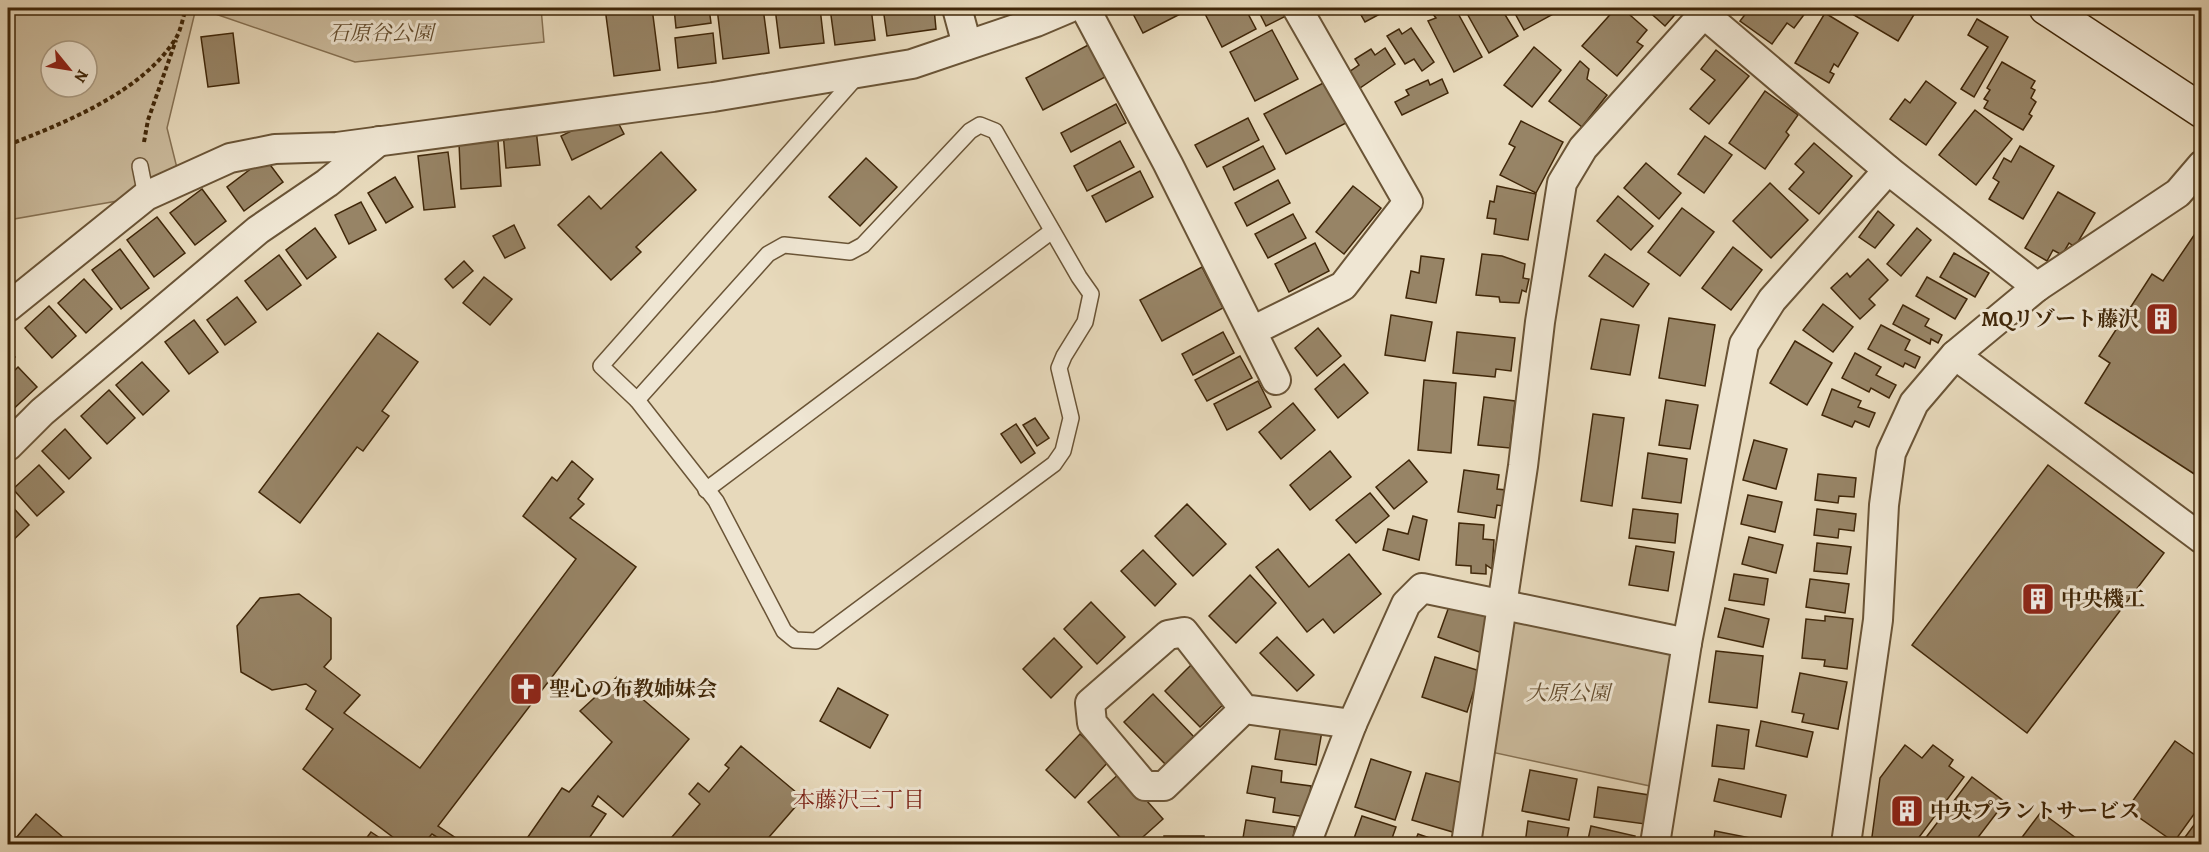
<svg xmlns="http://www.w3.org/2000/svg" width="2209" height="852" viewBox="0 0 2209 852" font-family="Alegreya,'Noto Serif JP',serif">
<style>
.green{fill:#cbbb9d;stroke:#867153;stroke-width:1.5;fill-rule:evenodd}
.building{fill:#978466;stroke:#402709;stroke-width:1.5}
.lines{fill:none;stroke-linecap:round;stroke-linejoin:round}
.lane-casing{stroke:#6a5436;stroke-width:18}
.street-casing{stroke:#6a5436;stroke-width:32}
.secondary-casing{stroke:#402709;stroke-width:36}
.path{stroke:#402709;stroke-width:4;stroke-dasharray:4.5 3;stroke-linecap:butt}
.lane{stroke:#efe6d3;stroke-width:15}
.street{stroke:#efe6d3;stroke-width:28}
.secondary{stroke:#efe6d3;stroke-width:33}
.labels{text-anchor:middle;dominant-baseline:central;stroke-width:6;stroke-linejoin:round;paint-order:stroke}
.park-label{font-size:21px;font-style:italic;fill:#634c2e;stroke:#efe6d3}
.poi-label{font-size:21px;font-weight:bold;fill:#402709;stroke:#efe6d3;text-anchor:start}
.neighbourhood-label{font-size:22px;fill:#7a1f14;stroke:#efe6d3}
</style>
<rect width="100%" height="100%" fill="#e7d9bb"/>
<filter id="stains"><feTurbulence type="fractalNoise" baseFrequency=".00333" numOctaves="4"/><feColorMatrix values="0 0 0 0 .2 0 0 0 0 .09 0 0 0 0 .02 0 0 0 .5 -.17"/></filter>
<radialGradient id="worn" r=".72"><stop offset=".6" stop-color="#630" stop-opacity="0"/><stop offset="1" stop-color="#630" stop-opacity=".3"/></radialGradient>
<g class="green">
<path d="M8 8H196L167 128 180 180 146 196 8 220ZM51 51H87V87H51Z"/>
<polygon points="198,8 541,8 544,42 355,62"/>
<polygon points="1503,603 1687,643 1664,789 1482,750"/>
</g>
<g class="building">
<polygon points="605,8 652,8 660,70 614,76"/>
<polygon points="674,8 709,8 711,23 676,28"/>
<polygon points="717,8 763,8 769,53 723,59"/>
<polygon points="775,8 820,8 824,43 780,48"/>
<polygon points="830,8 871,8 875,40 835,45"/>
<polygon points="883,8 934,8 936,29 887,36"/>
<polygon points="970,8 983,8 974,14"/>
<polygon points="1130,8 1192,8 1143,33"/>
<polygon points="1202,8 1245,8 1256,29 1222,47"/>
<polygon points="1257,8 1289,8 1292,13 1266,26"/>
<polygon points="1357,8 1391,8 1365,22"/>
<polygon points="1442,8 1455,8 1482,57 1454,72 1428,21 1436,18 1432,13"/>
<polygon points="1464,8 1501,8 1518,36 1489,53"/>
<polygon points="1512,8 1555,8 1557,12 1524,30"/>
<polygon points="1616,8 1622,8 1647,30 1637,42 1643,46 1617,76 1582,46"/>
<polygon points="1647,8 1681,8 1665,26 1646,9"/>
<polygon points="1750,8 1809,8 1794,28 1787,23 1772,44 1740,21"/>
<polygon points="1842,8 1918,8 1898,41"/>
<polygon points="1825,13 1858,33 1838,67 1834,64 1830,72 1834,74 1829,83 1795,63"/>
<polygon points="1977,19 2008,37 1974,97 1961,89 1988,47 1968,35"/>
<polygon points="1411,28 1434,62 1422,71 1414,59 1405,64 1387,36 1399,29 1402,34"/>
<polygon points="1272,30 1298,79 1255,101 1230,52"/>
<polygon points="233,33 239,83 208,87 201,37"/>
<polygon points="713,33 716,63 678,68 675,38"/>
<polygon points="1090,44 1107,76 1043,110 1026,78"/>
<polygon points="1534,47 1561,70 1532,107 1504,85"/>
<polygon points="1385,48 1395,64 1360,88 1349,72 1359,65 1355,59 1371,49 1375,55"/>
<polygon points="1716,50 1749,76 1709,124 1690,109 1715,80 1701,69"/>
<polygon points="1580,61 1589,69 1587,79 1607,95 1582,127 1549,101"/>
<polygon points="2002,62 2035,81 2031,88 2035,90 2031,98 2036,102 2029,114 2032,116 2023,130 1984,108 1988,101 1984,99 1990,90 1987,88"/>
<polygon points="1442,79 1448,93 1402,115 1395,102 1409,95 1406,90 1428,80 1430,85"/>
<polygon points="1327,81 1348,122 1286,154 1264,114"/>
<polygon points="1926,81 1956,103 1926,145 1890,119 1905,99 1910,103"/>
<polygon points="1765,91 1798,115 1786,132 1789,135 1765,169 1729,143"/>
<polygon points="1116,104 1126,123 1071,152 1061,133"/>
<polygon points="1975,110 2012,139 1976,185 1939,155"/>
<polygon points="612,111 624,134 572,160 561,136"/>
<polygon points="1248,118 1259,140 1207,167 1195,145"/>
<polygon points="1521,121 1563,142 1536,193 1500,175 1515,147 1509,144"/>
<polygon points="536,129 540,165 506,168 503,132"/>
<polygon points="1705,136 1732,155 1704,193 1678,174"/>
<polygon points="498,141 501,186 461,189 459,143"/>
<polygon points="1120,141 1134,167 1087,191 1074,166"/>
<polygon points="1814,143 1852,176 1819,214 1789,189 1804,172 1795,164"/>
<polygon points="1263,146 1275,169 1234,190 1223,167"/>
<polygon points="2020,146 2054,166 2023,219 1989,199 1999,182 1993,178 2004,158 2011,162"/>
<polygon points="448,152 455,207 424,210 418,156"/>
<polygon points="661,152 696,190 636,247 641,252 611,280 558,225 589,196 601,209"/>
<polygon points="265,158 283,182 244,211 227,187"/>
<polygon points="866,158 897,187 860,226 829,197"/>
<polygon points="1646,163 1681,193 1659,219 1624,188"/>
<polygon points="1140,171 1153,197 1106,222 1092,196"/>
<polygon points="395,177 413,207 386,223 368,193"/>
<polygon points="1278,180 1290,203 1247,226 1235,203"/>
<polygon points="1770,183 1808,220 1771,258 1733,221"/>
<polygon points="1353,186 1381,208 1344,254 1316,232"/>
<polygon points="1497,186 1536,194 1528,240 1494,234 1496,219 1487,218 1490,201 1494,202"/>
<polygon points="202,189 226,221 195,245 170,213"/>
<polygon points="2058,192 2095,213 2075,247 2069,243 2062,255 2053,250 2047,261 2025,248"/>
<polygon points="1618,196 1653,226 1631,250 1597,221"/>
<polygon points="361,202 376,230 349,244 335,215"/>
<polygon points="1682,208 1714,232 1680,276 1648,252"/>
<polygon points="1878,211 1894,225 1875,248 1859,237"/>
<polygon points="1293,214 1306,238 1268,258 1255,234"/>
<polygon points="157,217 185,253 154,277 127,240"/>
<polygon points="514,225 525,248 505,258 493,236"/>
<polygon points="315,228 336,257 307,279 286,250"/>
<polygon points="1917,228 1931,240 1901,276 1887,264"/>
<polygon points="2199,228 2202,229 2202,479 2085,403 2110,363 2099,356 2152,274 2163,281"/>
<polygon points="1315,243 1329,271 1289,292 1275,264"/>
<polygon points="1733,247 1762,270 1731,310 1702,288"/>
<polygon points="120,249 149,288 121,309 92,270"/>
<polygon points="1954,253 1989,273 1975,297 1940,277"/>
<polygon points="1482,254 1502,256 1525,264 1523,278 1529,279 1526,292 1522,290 1519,303 1500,302 1499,297 1476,295"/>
<polygon points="1605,254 1649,284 1633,307 1589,276"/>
<polygon points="279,255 301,285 267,310 245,281"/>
<polygon points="1421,256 1444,259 1436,303 1406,298 1411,271 1419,273"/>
<polygon points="1868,259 1888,280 1869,299 1875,305 1860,319 1831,288 1847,273 1850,277"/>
<polygon points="464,261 473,271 453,288 445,279"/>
<polygon points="1202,267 1223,308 1162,341 1140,300"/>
<polygon points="484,277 512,299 490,325 463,303"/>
<polygon points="1927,277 1967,299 1955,319 1916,296"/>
<polygon points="84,279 112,309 86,333 58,303"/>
<polygon points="237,297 256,322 225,345 207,320"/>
<polygon points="1823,304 1853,327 1833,352 1803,330"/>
<polygon points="1903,305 1929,319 1925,326 1942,335 1938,343 1931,339 1930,344 1893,324"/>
<polygon points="49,306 76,336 52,358 25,328"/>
<polygon points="1391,315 1432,322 1425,361 1385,355"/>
<polygon points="1669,318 1715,325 1705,386 1659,378"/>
<polygon points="1601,319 1639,325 1630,375 1591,369"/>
<polygon points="194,320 218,352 189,374 165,342"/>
<polygon points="1881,325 1910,340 1905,350 1920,357 1915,368 1905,363 1903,367 1868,349"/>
<polygon points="1318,328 1341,356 1317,376 1295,348"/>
<polygon points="1223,332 1234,353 1193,375 1182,354"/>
<polygon points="1457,332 1515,338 1511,371 1496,369 1495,377 1453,373"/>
<polygon points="378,333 418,362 382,411 389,416 363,451 357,447 300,523 259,492"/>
<polygon points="1795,341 1832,363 1807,405 1770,383"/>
<polygon points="8,349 15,357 8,365"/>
<polygon points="1855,353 1881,367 1876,375 1896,385 1889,398 1871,388 1869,392 1842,378"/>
<polygon points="1240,356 1252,378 1207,401 1195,380"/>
<polygon points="142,362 169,391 143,415 116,385"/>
<polygon points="1344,364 1368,393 1338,418 1315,389"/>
<polygon points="18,367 37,387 8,414 8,377"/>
<polygon points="1424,380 1456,383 1451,453 1418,450"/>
<polygon points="1258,381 1271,407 1227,430 1214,404"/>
<polygon points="1832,389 1861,401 1858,407 1875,413 1869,427 1855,421 1852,427 1822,415"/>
<polygon points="109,390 135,418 107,444 81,416"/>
<polygon points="1484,397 1515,401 1510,448 1478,445"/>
<polygon points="1666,400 1698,405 1690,449 1659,445"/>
<polygon points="1293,403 1315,430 1281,459 1259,432"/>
<polygon points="1593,414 1624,418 1612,506 1581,501"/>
<polygon points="1035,418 1049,438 1037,446 1023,425"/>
<polygon points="1016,424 1035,453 1021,463 1001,434"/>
<polygon points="65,429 91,458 69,479 42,451"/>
<polygon points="1754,440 1787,449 1776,489 1743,480"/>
<polygon points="1330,451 1351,477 1310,510 1290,485"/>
<polygon points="1648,453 1687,459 1681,503 1642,498"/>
<polygon points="1409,460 1427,482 1394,509 1376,487"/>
<polygon points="572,461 593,479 578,499 584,504 570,518 636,567 438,826 465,844 448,844 432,834 423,844 402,844 303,769 333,729 306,709 316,691 306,684 272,690 241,672 237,626 260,598 299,594 331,618 331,659 324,667 360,695 344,713 420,768 576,559 523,516 552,477 557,481"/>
<polygon points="39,465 64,492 37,516 13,489"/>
<polygon points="2048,465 2164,553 2027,733 1912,645"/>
<polygon points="1464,470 1499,475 1497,489 1506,490 1503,506 1497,505 1495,518 1458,512"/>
<polygon points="1818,474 1856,478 1854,497 1839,496 1838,503 1815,500"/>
<polygon points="1370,493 1389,516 1356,543 1336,520"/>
<polygon points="1748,495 1782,502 1775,532 1741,524"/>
<polygon points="8,502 29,525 8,545"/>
<polygon points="1187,504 1226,544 1193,576 1155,536"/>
<polygon points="1633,509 1678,514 1675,543 1629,538"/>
<polygon points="1817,509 1856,514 1854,531 1839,529 1838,538 1814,535"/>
<polygon points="1413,516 1427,520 1419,560 1383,550 1388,529 1408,534"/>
<polygon points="1459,523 1484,525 1483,539 1494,540 1492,569 1486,565 1486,574 1471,573 1471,566 1456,565"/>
<polygon points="1749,537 1783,545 1776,573 1742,564"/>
<polygon points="1817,543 1851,547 1847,574 1814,571"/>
<polygon points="1636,546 1674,552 1668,591 1629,585"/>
<polygon points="1278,549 1309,587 1349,554 1381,594 1334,633 1323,619 1307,632 1256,567"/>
<polygon points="1143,550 1176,584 1155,606 1121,571"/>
<polygon points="1734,574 1768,579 1764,605 1729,600"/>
<polygon points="1250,575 1276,603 1236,643 1209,616"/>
<polygon points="1810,579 1849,584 1845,613 1806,607"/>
<polygon points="1451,601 1495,617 1482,653 1438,637"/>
<polygon points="1091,602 1125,637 1097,664 1064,629"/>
<polygon points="1725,608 1769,619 1763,647 1718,637"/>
<polygon points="1825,616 1853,619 1847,669 1824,666 1825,660 1802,658 1806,619 1825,621"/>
<polygon points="1277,637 1314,675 1297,691 1260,653"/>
<polygon points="1054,638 1082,667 1051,698 1023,669"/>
<polygon points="1716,651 1763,656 1757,708 1709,702"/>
<polygon points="1435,657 1480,671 1467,712 1422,697"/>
<polygon points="1192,664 1227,701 1200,727 1165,691"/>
<polygon points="1800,673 1847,682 1838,729 1802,722 1804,714 1792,712"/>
<polygon points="617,677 689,739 623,817 598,796 592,806 606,814 585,844 523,844 562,788 569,792 612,742 580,711"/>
<polygon points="838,688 888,715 870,748 820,721"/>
<polygon points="1153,694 1196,739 1168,767 1124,722"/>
<polygon points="1761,721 1813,732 1807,757 1756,746"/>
<polygon points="1281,724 1322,731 1316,765 1275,759"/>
<polygon points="1717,725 1749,730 1744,769 1712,766"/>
<polygon points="1080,734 1109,761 1075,798 1046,770"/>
<polygon points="2175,741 2202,760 2202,803 2174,842 2127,809"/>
<polygon points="1905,745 1922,758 1933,745 1953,760 1949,766 1964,777 1914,844 1871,844 1880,778"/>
<polygon points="741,746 803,798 763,844 666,844 700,804 689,794 698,783 709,792 729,768 725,765"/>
<polygon points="1371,759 1411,772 1395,820 1355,807"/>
<polygon points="1252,766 1282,771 1281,782 1311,786 1306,817 1273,812 1275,798 1247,793"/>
<polygon points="1530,770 1577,779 1569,820 1522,811"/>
<polygon points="1121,772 1163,819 1135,844 1126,844 1088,802"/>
<polygon points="1426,773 1470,785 1456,833 1412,820"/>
<polygon points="1972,777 2005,802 1973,844 1921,844"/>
<polygon points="1719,779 1786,795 1781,817 1714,801"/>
<polygon points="1598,787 1649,795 1645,824 1594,817"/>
<polygon points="2041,812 2084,844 2017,844"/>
<polygon points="36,814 65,839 61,844 11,844"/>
<polygon points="2202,814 2202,844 2180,844"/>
<polygon points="1362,816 1396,827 1390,844 1352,844"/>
<polygon points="1246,820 1295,827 1292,844 1242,844"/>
<polygon points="1528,821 1569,828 1566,844 1525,844"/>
<polygon points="1591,826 1635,836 1633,844 1587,844"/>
<polygon points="1715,831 1766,841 1766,844 1713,844"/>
<polygon points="371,832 389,844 362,844"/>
<polygon points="1418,834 1447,844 1414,844"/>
<rect x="1164" y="836" width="40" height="8"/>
</g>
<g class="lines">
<defs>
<g id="lane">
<polygon points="980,125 995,131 1079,277 1091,294 1085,322 1064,356 1059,368 1071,418 1063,451 1054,464 816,641 795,640 784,631 716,501 637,400 768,254 784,245 850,252 863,245 970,131"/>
<polyline points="140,166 146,196"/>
<polyline points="637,400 601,366 859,74"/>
<polyline points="706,490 1052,231"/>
</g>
<g id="street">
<polyline points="957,8 967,45"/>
<polyline points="1085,8 1168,164 1276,380"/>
<polyline points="1704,14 1888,170 2037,287"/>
<polyline points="8,307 146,196 230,158 275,149 337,147 713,97 912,64 1036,22 1069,8"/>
<polyline points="1252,331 1343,286 1408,202 1297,8"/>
<polyline points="1955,355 2202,539"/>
<polyline points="8,446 42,412 258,230 327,183 379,141"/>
<polyline points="1244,709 1164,786 1145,786 1092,723 1090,703 1168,635 1184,632 1244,709 1352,724"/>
<polyline points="1306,844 1352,724 1406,604 1422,588 1687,643"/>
<polyline points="1466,844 1523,466 1540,322 1562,183 1583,148 1709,8"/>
<polyline points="1655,844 1687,643 1744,344 1772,300 1888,170"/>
<polyline points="1846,844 1878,620 1884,505 1891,453 1914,403 1955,355 2037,287 2178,193 2202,165"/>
</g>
<polyline id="secondary" points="2046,8 2202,111"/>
</defs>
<use href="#lane" class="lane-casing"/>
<use href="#street" class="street-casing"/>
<use href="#secondary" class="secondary-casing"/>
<g class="path">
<polyline points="144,142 148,120 176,40"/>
<path d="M8 145C64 123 143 92 176 38 181 30 183 17 186 8"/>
</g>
<use href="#lane" class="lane"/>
<use href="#street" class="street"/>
<use href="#secondary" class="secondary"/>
</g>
<defs>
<symbol id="building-square" viewBox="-11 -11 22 22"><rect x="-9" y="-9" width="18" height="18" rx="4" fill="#8f2418" stroke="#efe6d3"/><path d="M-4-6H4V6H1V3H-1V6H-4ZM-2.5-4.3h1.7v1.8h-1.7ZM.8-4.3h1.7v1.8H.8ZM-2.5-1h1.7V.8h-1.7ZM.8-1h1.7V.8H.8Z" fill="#fff"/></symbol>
<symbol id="church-square" viewBox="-11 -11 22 22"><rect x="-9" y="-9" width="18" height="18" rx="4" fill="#8f2418" stroke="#efe6d3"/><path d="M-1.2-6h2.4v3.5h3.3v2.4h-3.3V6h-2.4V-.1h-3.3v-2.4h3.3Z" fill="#fff"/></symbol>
</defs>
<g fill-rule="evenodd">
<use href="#building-square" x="2143" y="300" width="38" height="38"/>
<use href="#building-square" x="2019" y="580" width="38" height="38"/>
<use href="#church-square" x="507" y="670" width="38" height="38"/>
<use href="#building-square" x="1888" y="792" width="38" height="38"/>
</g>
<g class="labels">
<g class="park-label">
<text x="381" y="33">石原谷公園</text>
<text x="1568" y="693">大原公園</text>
</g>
<g class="poi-label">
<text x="2139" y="319" text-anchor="end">MQリゾート藤沢</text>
<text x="2061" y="599">中央機工</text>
<text x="549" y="689">聖心の布教姉妹会</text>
<text x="1930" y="811">中央プラントサービス</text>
</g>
<g class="neighbourhood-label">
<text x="859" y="800">本藤沢三丁目</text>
</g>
</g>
<rect width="2209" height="852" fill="none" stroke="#e7d9bb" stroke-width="30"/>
<rect x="9" y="9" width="2191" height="834" fill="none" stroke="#402709" stroke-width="3"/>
<rect x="15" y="15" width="2179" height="822" fill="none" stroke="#402709" stroke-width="1.5"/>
<g transform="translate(69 69) rotate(120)"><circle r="28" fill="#efe6d3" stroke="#a99a82" stroke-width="1.5"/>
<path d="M0-4.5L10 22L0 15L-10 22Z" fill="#8f2418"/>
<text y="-9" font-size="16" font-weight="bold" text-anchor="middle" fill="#402709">N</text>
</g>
<rect width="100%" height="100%" filter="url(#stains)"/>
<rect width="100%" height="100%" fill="url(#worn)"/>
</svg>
